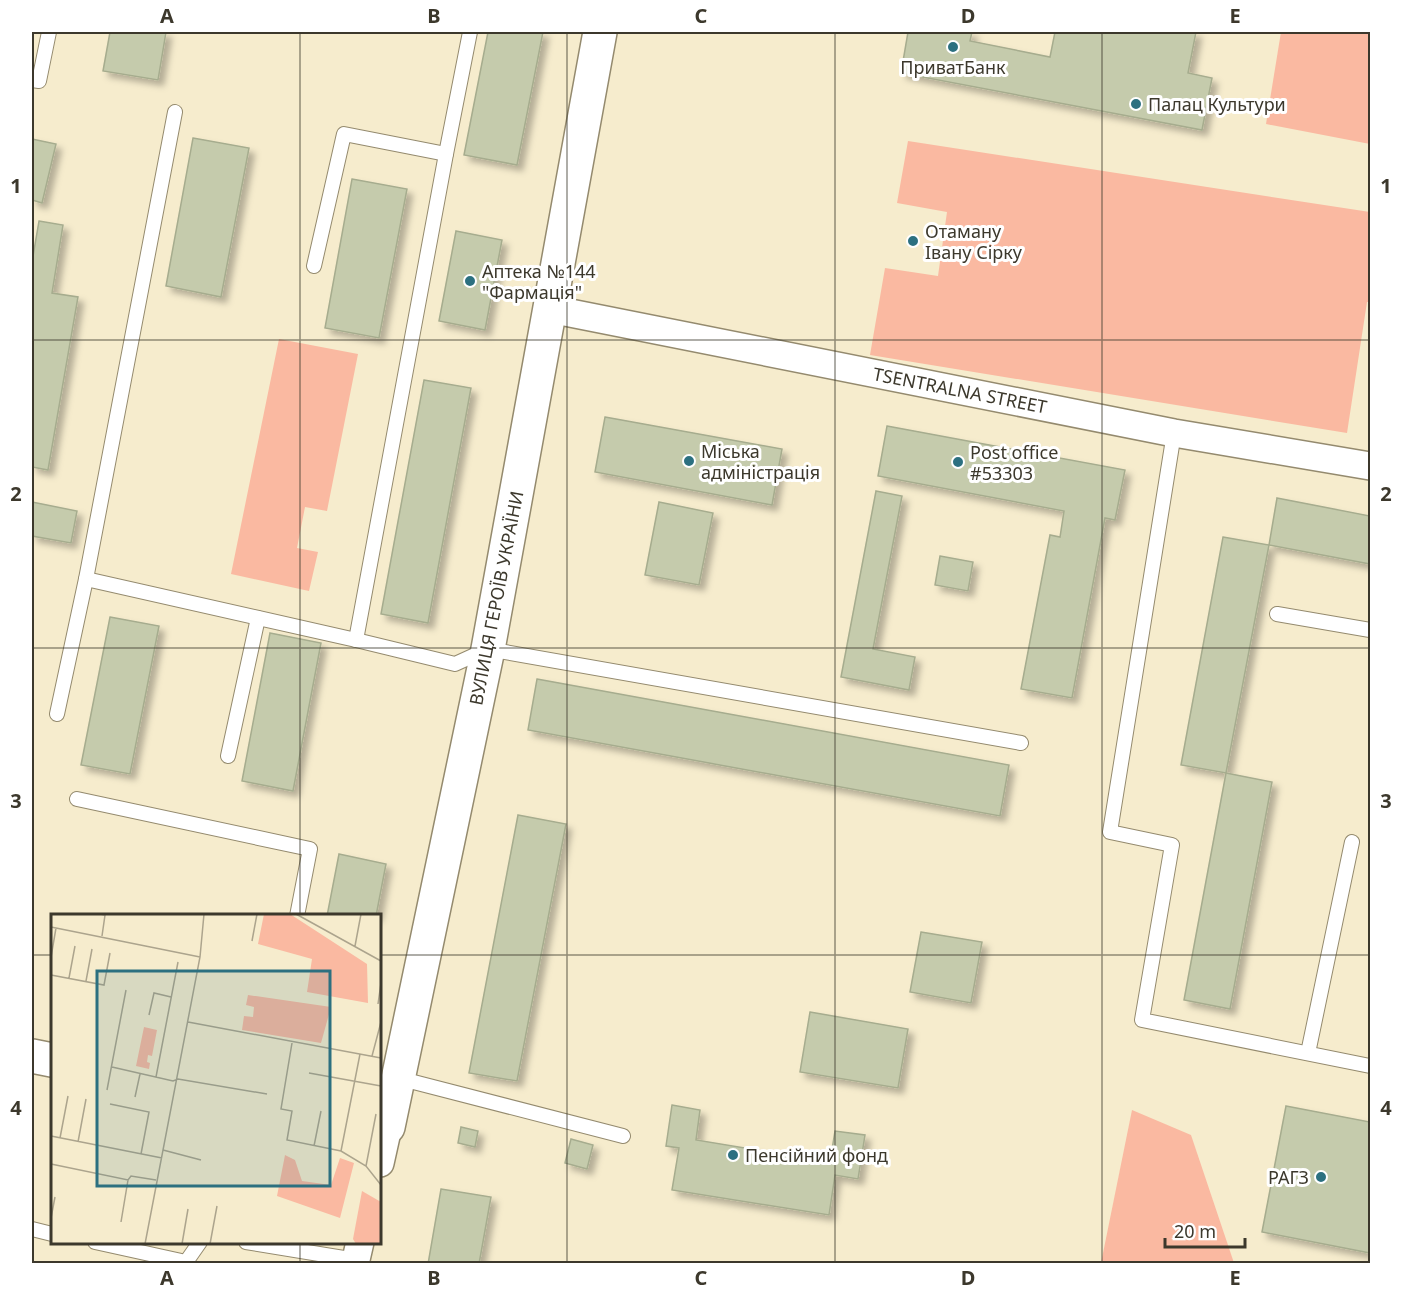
<svg xmlns="http://www.w3.org/2000/svg" width="1402" height="1295" viewBox="0 0 1402 1295" font-family="'Noto Sans',sans-serif">
<style>
.green{fill:#fab9a1}
.building{fill:#c5cbac;stroke:#a6ac8e;stroke-width:1.5;filter:url(#shadow)}
.lines{fill:none;stroke-linecap:round;stroke-linejoin:round}
.lane-casing{stroke:#948a6e;stroke-width:16}
.street-casing{stroke:#948a6e;stroke-width:30}
.secondary-casing{stroke:#948a6e;stroke-width:36}
.lane{stroke:#fff;stroke-width:14}
.street{stroke:#fff;stroke-width:27}
.secondary{stroke:#fff;stroke-width:33}
.grid{fill:none;stroke:#3c382c;stroke-width:1.5;stroke-opacity:0.55}
.poi-dot{fill:#2c7080;stroke:#fff;stroke-width:2}
.labels{text-anchor:middle;dominant-baseline:central;stroke-width:6;stroke-linejoin:round;paint-order:stroke}
.poi-label{font-size:18px;fill:#3c382c;stroke:#fff;text-anchor:start}
.street-label{font-size:18px;fill:#3c382c;stroke:#fff}
.inset-road{fill:none;stroke:#aca48d;stroke-width:1.5}
.view{fill:#2c7080;fill-opacity:0.15;stroke:#2c7080;stroke-width:3}
.inset-edge{fill:none;stroke:#3c382c;stroke-width:3}
.neatline{fill:none;stroke:#3c382c;stroke-width:2}
.grid-label{font-size:20px;text-anchor:middle;font-weight:bold;fill:#3c382c}
</style>
<defs>
<filter id="shadow"><feDropShadow dx="5.5" dy="5.5" stdDeviation="3" flood-color="#0004"/></filter>
</defs>
<rect width="100%" height="100%" fill="#f6eccd"/>
<g class="green">
<polygon points="1281,32 1370,32 1370,144 1266,124"/>
<polygon points="908,141 1370,212 1370,302 1367,302 1347,433 870,355 885,268 938,276 947,212 897,203"/>
<polygon points="279,339 358,354 327,511 305,507 297,548 318,552 309,591 231,574"/>
<polygon points="1132,1110 1191,1135 1234,1263 1101,1263"/>
</g>
<g class="building">
<polygon points="110,32 166,32 158,80 103,71"/>
<polygon points="488,32 543,32 517,165 464,155"/>
<polygon points="908,32 972,32 970,41 1050,57 1055,32 1196,32 1188,73 1212,78 1202,130 901,73"/>
<polygon points="193,138 249,148 221,297 166,286"/>
<polygon points="32,139 56,144 42,203 32,200"/>
<polygon points="352,179 407,189 379,338 325,328"/>
<polygon points="39,221 63,225 52,293 78,297 48,470 32,467 32,262"/>
<polygon points="456,231 502,240 485,330 439,321"/>
<polygon points="424,380 471,388 428,623 381,614"/>
<polygon points="605,417 782,449 772,505 595,472"/>
<polygon points="887,426 1125,470 1115,520 1105,518 1072,698 1021,689 1050,535 1060,537 1064,511 878,476"/>
<polygon points="876,491 902,496 873,649 915,657 909,690 841,677"/>
<polygon points="1277,498 1370,516 1370,564 1269,545"/>
<polygon points="32,502 77,511 71,543 32,536"/>
<polygon points="659,502 713,513 699,585 645,575"/>
<polygon points="1223,537 1269,545 1226,773 1181,765"/>
<polygon points="940,556 973,562 968,591 935,585"/>
<polygon points="110,617 159,626 130,774 81,765"/>
<polygon points="270,633 321,643 293,791 242,781"/>
<polygon points="537,679 1009,765 1000,816 528,730"/>
<polygon points="1226,773 1272,782 1230,1009 1184,1000"/>
<polygon points="518,815 566,824 517,1081 469,1073"/>
<polygon points="339,854 386,864 376,916 327,916"/>
<polygon points="921,932 982,942 971,1003 910,992"/>
<polygon points="810,1012 908,1029 898,1088 800,1072"/>
<polygon points="672,1105 700,1110 696,1140 830,1162 835,1131 865,1135 858,1179 835,1175 829,1215 672,1190 679,1148 666,1146"/>
<polygon points="1286,1106 1370,1122 1370,1253 1262,1232"/>
<polygon points="461,1127 478,1131 475,1147 458,1143"/>
<polygon points="571,1139 593,1145 587,1169 565,1163"/>
<polygon points="441,1189 491,1197 479,1264 428,1264"/>
</g>
<g class="lines">
<defs>
<g id="lane">
<polyline points="32,80 39,81 49,32"/>
<polyline points="314,266 344,134 446,154"/>
<polyline points="1174,433 1110,832 1172,845 1142,1020 1370,1066"/>
<polyline points="86,579 356,640 455,664 488,649 1021,743"/>
<polyline points="1277,614 1370,630"/>
<polyline points="356,640 446,154 470,32"/>
<polyline points="57,714 86,579 175,112"/>
<polyline points="228,756 258,618"/>
<polyline points="77,799 310,849 297,916"/>
<polyline points="1308,1053 1352,842"/>
<polyline points="398,1078 623,1136"/>
<polyline points="32,1229 52,1234"/>
<polyline points="95,1242 186,1262 200,1242"/>
<polyline points="246,1242 356,1260"/>
</g>
<g id="street">
<polyline points="550,309 1174,433 1370,466"/>
<polyline points="380,1163 388,1127"/>
<polyline points="355,1264 360,1242"/>
</g>
<g id="secondary">
<polyline points="32,1056 52,1060"/>
<polyline points="380,1125 388,1127 488,649 600,32"/>
</g>
</defs>
<use href="#lane" class="lane-casing"/>
<use href="#street" class="street-casing"/>
<use href="#secondary" class="secondary-casing"/>
<use href="#lane" class="lane"/>
<use href="#street" class="street"/>
<use href="#secondary" class="secondary"/>
</g>
<path class="grid" d="M300 32V916M567 32V1264M835 32V1264M1102 32V1264M32 340H1370M32 648H1370M32 955H52M380 955H1370M300 1242V1264"/>
<g class="poi-dot">
<circle cx="953" cy="47" r="6"/>
<circle cx="1136" cy="104" r="6"/>
<circle cx="913" cy="241" r="6"/>
<circle cx="470" cy="281" r="6"/>
<circle cx="689" cy="461" r="6"/>
<circle cx="958" cy="462" r="6"/>
<circle cx="733" cy="1155" r="6"/>
<circle cx="1321" cy="1177" r="6"/>
</g>
<g class="labels">
<g class="poi-label">
<text x="953" y="67" text-anchor="middle">ПриватБанк</text>
<text x="1148" y="104">Палац Культури</text>
<text x="925" y="231">Отаману<tspan x="925" dy="21">Iвану Сiрку</tspan></text>
<text x="482" y="271">Аптека №144<tspan x="482" dy="21">"Фармація"</tspan></text>
<text x="701" y="451">Мiська<tspan x="701" dy="21">адмiнicтрацiя</tspan></text>
<text x="970" y="452">Post office<tspan x="970" dy="21">#53303</tspan></text>
<text x="745" y="1155">Пенсійний фонд</text>
<text x="1309" y="1177" text-anchor="end">РАГЗ</text>
</g>
<g class="street-label">
<text transform="translate(960 390) rotate(11)">TSENTRALNA STREET</text>
<text transform="translate(496 598) rotate(-79)">ВУЛИЦЯ ГЕРОЇВ УКРАЇНИ</text>
</g>
</g>
<g transform="translate(51 914)">
<rect width="330" height="330" fill="#f6eccd"/>
<path d="M213 0H239L316 50 317 89 256 78 261 45 207 30ZM197 81 280 93 270 129 191 116 193 102 202 103 203 93 195 91ZM93 113 106 116 101 142 97 141 96 148 99 149 98 155 85 152ZM234 241 244 246 251 267 280 271 289 244 303 249 289 304 226 282ZM311 277 330 288V330H305L302 325Z" fill="#fab9a1"/>
<path class="inset-road" d="M49 0 54 1 51 22M245 0 330 47M0 13 149 43M201 27 206 0M304 32 310 0M0 43 5 14M0 61 53 71 59 39M18 64 24 32M35 67 41 35M327 90 330 69M98 101 103 79 120 83M137 108 330 144M241 129 230 195 241 197 236 226 290 237 315 252 330 271M321 142 330 108M61 153 122 167 127 165 216 180M258 159 330 172M105 163 127 48M56 176 75 76M84 183 89 160M59 190 98 198 90 240M0 222 111 244M9 224 17 182M27 228 35 185M263 232 270 197M112 236 150 246M290 237 309 140M0 250 77 266 80 262 105 266M315 252 325 200M0 304 4 283M70 308 77 266M94 330 149 43 153 0M131 330 137 295M159 330 166 292"/>
<path class="view" d="M46 57H279V272H46Z"/>
<rect width="330" height="330" class="inset-edge"/>
</g>
<rect width="1402" height="1295" fill="none" stroke="#ffffff" stroke-width="66"/>
<path d="M1165 1238v9h80v-9" fill="none" stroke="#3c382c" stroke-width="3"/>
<text x="1174" y="1238" font-size="18" fill="#3c382c" stroke="#ffffff" stroke-width="4.5" paint-order="stroke">20 m</text>
<rect x="33" y="33" width="1336" height="1229" class="neatline"/>
<g class="grid-label">
<text x="167" y="23">A</text>
<text x="434" y="23">B</text>
<text x="701" y="23">C</text>
<text x="968" y="23">D</text>
<text x="1235" y="23">E</text>
<text x="16" y="193">1</text>
<text x="1386" y="193">1</text>
<text x="16" y="501">2</text>
<text x="1386" y="501">2</text>
<text x="16" y="808">3</text>
<text x="1386" y="808">3</text>
<text x="16" y="1115">4</text>
<text x="1386" y="1115">4</text>
<text x="167" y="1285">A</text>
<text x="434" y="1285">B</text>
<text x="701" y="1285">C</text>
<text x="968" y="1285">D</text>
<text x="1235" y="1285">E</text>
</g>
</svg>
